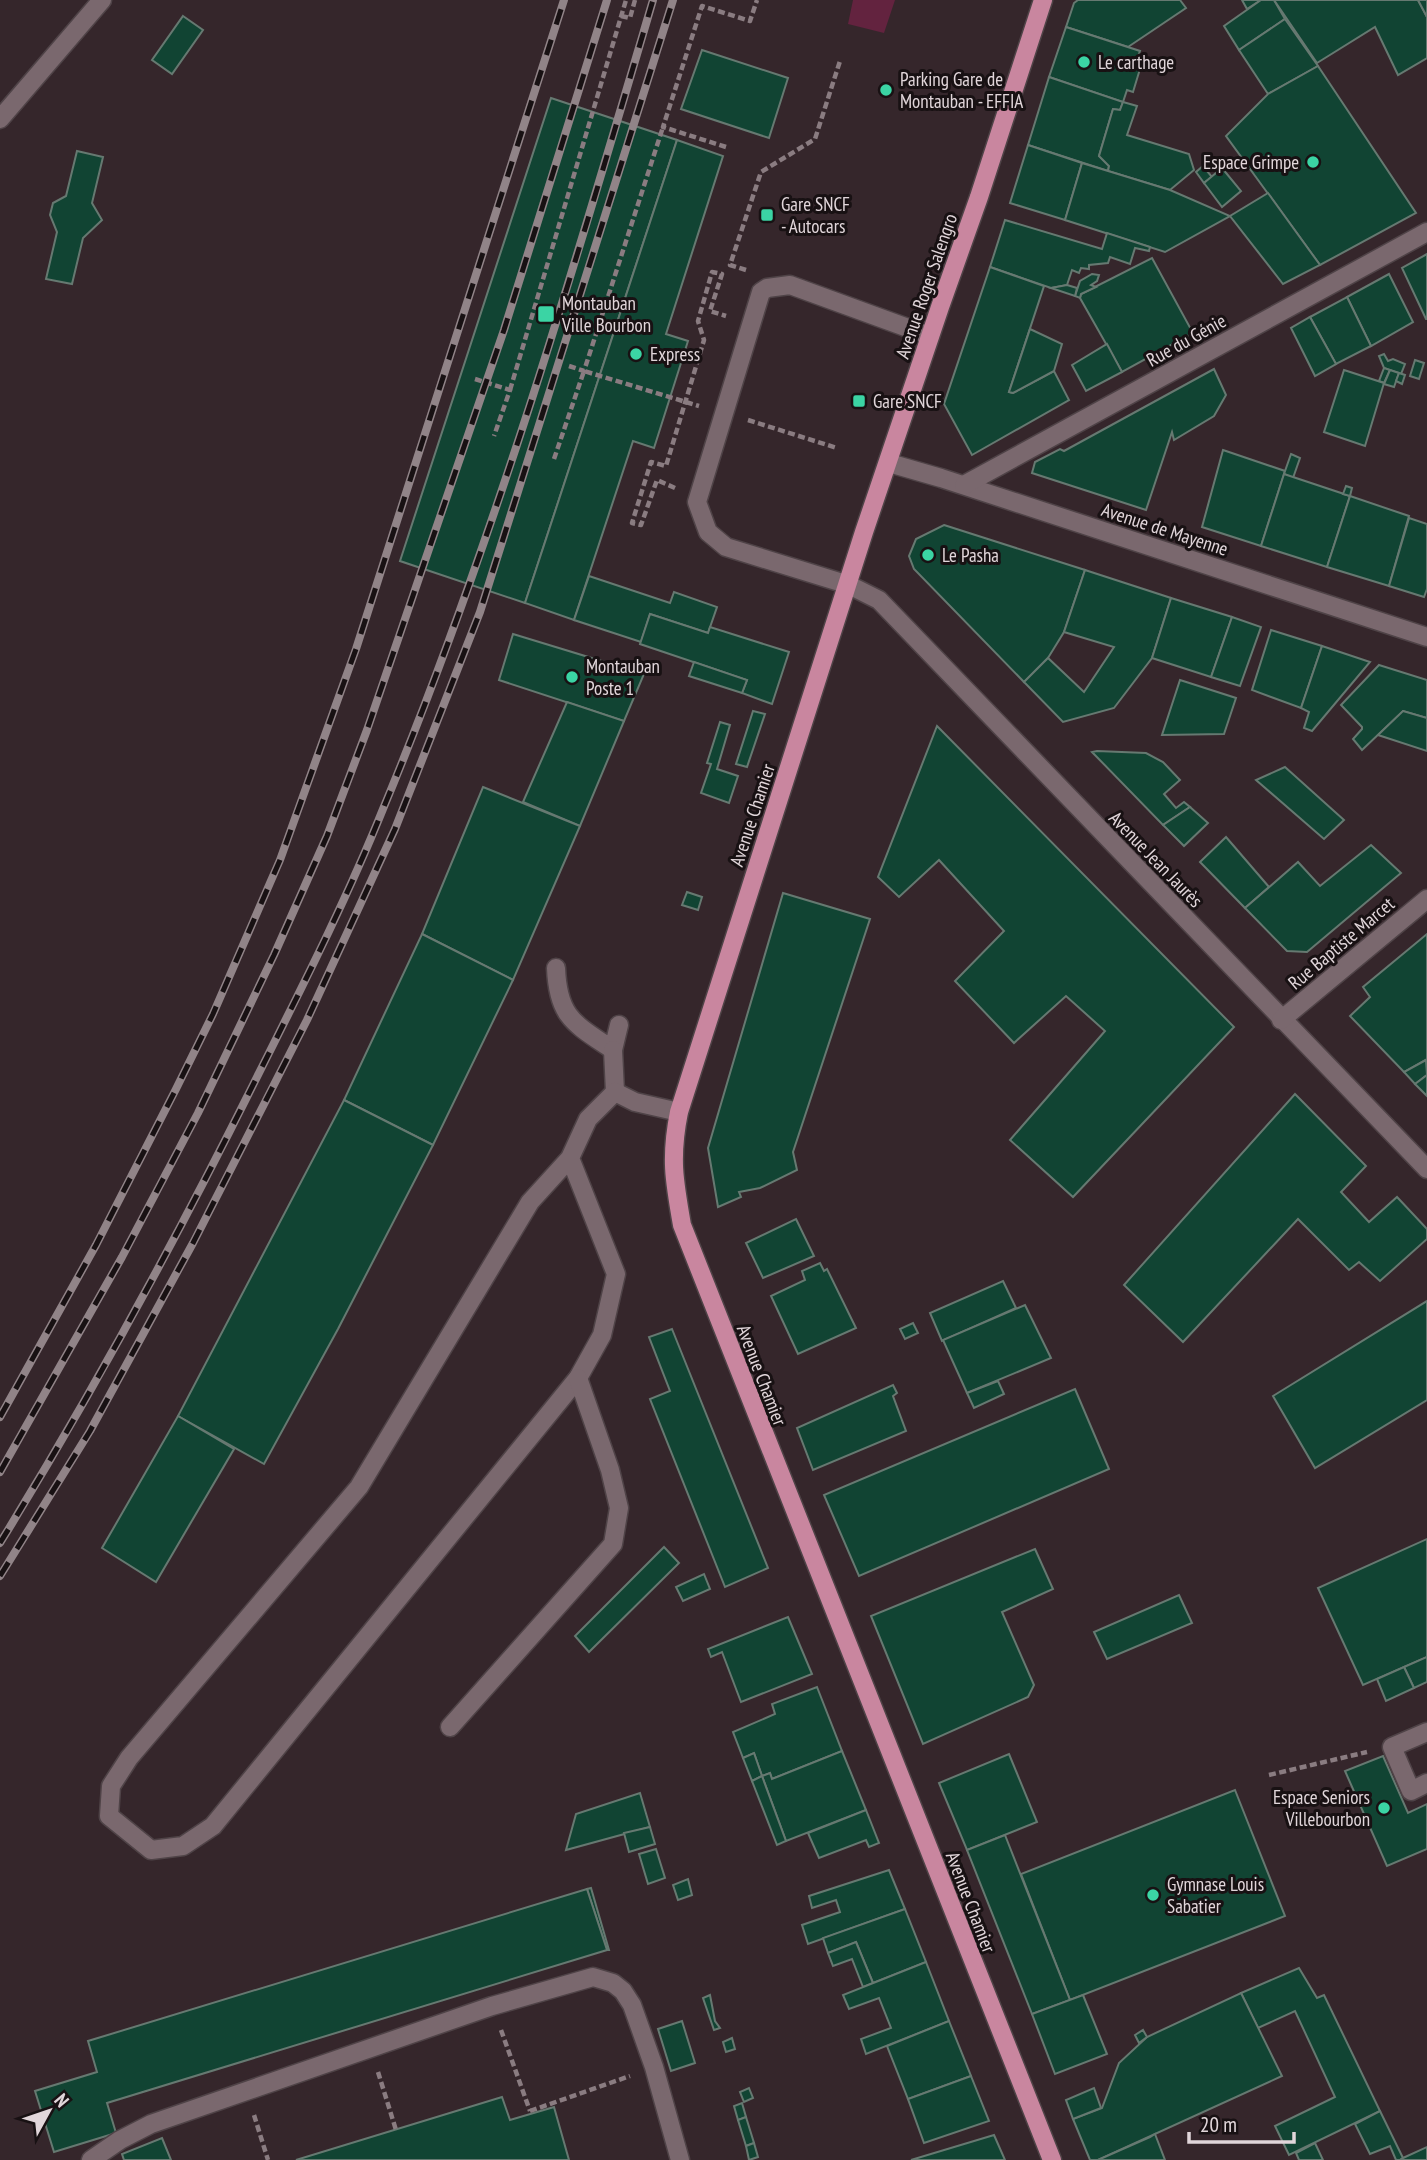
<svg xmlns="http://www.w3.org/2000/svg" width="1427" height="2160" viewBox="0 0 1427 2160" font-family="'PT Sans Narrow',sans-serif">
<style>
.green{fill:#63233f}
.building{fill:#143;stroke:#667971;stroke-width:2}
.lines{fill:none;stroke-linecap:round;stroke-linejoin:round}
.minor-casing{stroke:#4f4347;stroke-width:21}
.major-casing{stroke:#4f4347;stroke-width:21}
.path{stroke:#8a7c81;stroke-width:4.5;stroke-dasharray:7 3.5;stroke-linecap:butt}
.minor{stroke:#7a686e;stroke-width:18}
.major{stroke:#c9869f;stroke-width:18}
.rail-casing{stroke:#918488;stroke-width:8}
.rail{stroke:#181113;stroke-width:5;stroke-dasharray:16;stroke-linecap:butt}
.poi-dot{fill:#3bd4a4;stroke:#181113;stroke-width:2.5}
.labels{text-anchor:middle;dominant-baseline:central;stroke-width:6;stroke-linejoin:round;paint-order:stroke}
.poi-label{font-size:19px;fill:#e1d6da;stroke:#181113;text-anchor:start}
.street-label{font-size:19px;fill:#e1d6da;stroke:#181113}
</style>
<rect width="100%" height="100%" fill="#35262b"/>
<polygon class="green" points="853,0 895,0 884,33 848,24"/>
<g class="building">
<polygon points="1078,0 1180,0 1186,8 1128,47 1066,27 1074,3"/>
<polygon points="1242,0 1261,0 1247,9"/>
<polygon points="1261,0 1274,0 1285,19 1239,50 1224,26"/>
<polygon points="1274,0 1418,0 1427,17 1427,58 1398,75 1375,27 1317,63"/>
<polygon points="1418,0 1427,0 1427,17"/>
<polygon points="183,16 203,30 172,74 152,60"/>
<polygon points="1285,19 1318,66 1268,94 1239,50"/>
<polygon points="1066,27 1140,51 1134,67 1140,69 1133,92 1127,90 1123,102 1049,77"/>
<polygon points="702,50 788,78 769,138 681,109"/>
<polygon points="1318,66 1416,213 1320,265 1226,136 1268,94"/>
<polygon points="1049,77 1123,102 1120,110 1113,109 1099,156 1109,166 1108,171 1028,145"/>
<polygon points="551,98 677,140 525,603 400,561"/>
<polygon points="1123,102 1137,106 1127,135 1189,154 1194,170 1170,190 1108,171 1109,166 1099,156 1113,109 1120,110"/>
<polygon points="677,140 723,156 666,334 688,341 654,448 633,441 574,620 525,603"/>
<polygon points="1028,145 1082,163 1065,220 1010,203"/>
<polygon points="77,151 103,157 92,203 102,220 83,238 72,284 46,279 57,232 50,215 53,203 66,196"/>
<polygon points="1082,163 1170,190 1230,216 1165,252 1065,220"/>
<polygon points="1203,166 1212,177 1204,183 1196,172"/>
<polygon points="1222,168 1241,191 1222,207 1204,183"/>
<polygon points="1268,193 1320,265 1283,284 1230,216"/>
<polygon points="1005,220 1102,249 1107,233 1150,247 1149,251 1135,248 1130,264 1110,257 1108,263 1089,265 1089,269 1081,268 1079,273 1072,270 1067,285 1051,288 990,267"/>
<polygon points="1427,254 1427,319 1426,319 1402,268"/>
<polygon points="1152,258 1193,333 1122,372 1080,298 1081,294"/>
<polygon points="990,267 1044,286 1009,392 1013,393 1054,371 1069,400 972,455 944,404"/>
<polygon points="1092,274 1099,275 1097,281 1091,285 1096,287 1081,294 1080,298 1075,296 1080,281"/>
<polygon points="1389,274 1413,322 1371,346 1347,297"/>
<polygon points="1067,285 1077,288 1075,296 1051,288"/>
<polygon points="1347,297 1371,346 1336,364 1310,317"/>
<polygon points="1310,317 1336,364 1315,376 1291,328"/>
<polygon points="1030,329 1062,344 1054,371 1013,393 1009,392"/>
<polygon points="1107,344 1122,372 1086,391 1072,365"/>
<polygon points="1384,354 1388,361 1393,359 1405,364 1401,374 1384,368 1379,356"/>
<polygon points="1415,360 1424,363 1419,379 1410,376"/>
<polygon points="1384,368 1390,370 1384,383 1379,381"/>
<polygon points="1214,369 1226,395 1214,416 1174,440 1172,432 1146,510 1032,473 1035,462 1060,449 1064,451"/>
<polygon points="1344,370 1384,383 1365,446 1324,432"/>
<polygon points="1390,370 1399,373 1394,387 1384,384"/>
<polygon points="1399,373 1405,375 1402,384 1396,381"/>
<polygon points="1223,450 1285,471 1261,546 1202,527"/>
<polygon points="1291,454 1300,458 1293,478 1284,474"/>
<polygon points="1284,474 1350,496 1327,567 1261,546"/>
<polygon points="1346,486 1352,488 1350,496 1343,494"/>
<polygon points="1350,496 1409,516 1389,586 1327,567"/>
<polygon points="1409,518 1427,524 1427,589 1424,597 1389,586"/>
<polygon points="944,525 1085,570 1064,632 1048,658 1024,682 914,569 909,556 916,539"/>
<polygon points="1085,570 1171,598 1152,658 1114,708 1063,722 1024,682 1048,658 1084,692 1114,647 1064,632"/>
<polygon points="589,576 670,603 674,592 717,607 708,633 650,614 641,642 574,620"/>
<polygon points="1171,598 1232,617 1211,677 1152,658"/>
<polygon points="650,614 708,633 710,627 789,652 772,704 742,693 747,680 640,644"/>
<polygon points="1232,617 1261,627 1240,686 1211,677"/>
<polygon points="1271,630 1322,646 1301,708 1252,690"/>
<polygon points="513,634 644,674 624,721 499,680"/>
<polygon points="1322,646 1370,662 1312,731 1304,728 1309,712 1301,708"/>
<polygon points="694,662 747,680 742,693 689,676"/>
<polygon points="1379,665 1427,680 1427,718 1403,711 1362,750 1353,739 1362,729 1362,727 1341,705"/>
<polygon points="1180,680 1236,698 1224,734 1162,735"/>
<polygon points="567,702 624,721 580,826 523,802"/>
<polygon points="753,711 765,714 747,767 736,764"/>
<polygon points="1403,711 1427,718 1427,751 1378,735"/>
<polygon points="720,722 730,725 717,769 738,776 729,803 701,793 711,764 707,763"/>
<polygon points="937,726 1234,1027 1073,1197 1010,1140 1105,1031 1066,996 1014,1043 955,981 1004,931 939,860 899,897 878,877"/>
<polygon points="1097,751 1146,753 1163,762 1180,780 1164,794 1176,808 1184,802 1190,807 1163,825 1092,752"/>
<polygon points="1285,767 1344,820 1324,839 1256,780"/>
<polygon points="483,787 580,826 513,980 422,934"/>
<polygon points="1190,807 1208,823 1184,846 1163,825"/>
<polygon points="1226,837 1269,887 1245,908 1200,862"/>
<polygon points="1371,845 1401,873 1307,952 1287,951 1245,908 1298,862 1320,886"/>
<polygon points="687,892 702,897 698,910 682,905"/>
<polygon points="783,893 870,919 793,1152 797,1170 760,1188 739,1192 741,1197 718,1207 708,1148"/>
<polygon points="422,934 513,980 433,1145 344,1100"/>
<polygon points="1427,934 1427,1059 1404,1072 1350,1016 1370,997 1363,987"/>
<polygon points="1426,1060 1427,1075 1415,1084 1404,1072"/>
<polygon points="1427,1075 1427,1096 1415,1084"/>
<polygon points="1295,1094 1366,1166 1341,1192 1369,1222 1397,1197 1427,1229 1427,1239 1380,1281 1359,1262 1349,1270 1298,1219 1183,1342 1124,1285"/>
<polygon points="344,1100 433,1145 338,1329 264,1464 178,1416"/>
<polygon points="796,1219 814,1256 763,1278 746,1243"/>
<polygon points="820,1263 824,1271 827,1269 856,1328 798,1354 771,1296 805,1280 802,1271"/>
<polygon points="1003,1281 1016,1308 942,1341 930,1313"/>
<polygon points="1427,1301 1427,1400 1315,1468 1273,1396"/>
<polygon points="1025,1305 1051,1358 967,1393 943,1340"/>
<polygon points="913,1323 918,1333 905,1339 900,1329"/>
<polygon points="672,1329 768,1568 725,1587 650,1399 670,1391 649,1337"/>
<polygon points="998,1381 1004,1394 974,1408 967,1393"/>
<polygon points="893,1385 897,1393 893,1396 906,1431 813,1470 797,1428"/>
<polygon points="1075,1389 1109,1469 859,1576 824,1495"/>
<polygon points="178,1416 234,1449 156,1582 102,1548"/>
<polygon points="1427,1539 1427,1657 1363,1685 1318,1588"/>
<polygon points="664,1547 679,1563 589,1652 575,1636"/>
<polygon points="1035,1549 1053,1589 1002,1612 1034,1685 1028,1697 923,1744 871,1616"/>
<polygon points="704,1574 710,1589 683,1601 676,1587"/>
<polygon points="1179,1595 1192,1623 1107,1659 1094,1632"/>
<polygon points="788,1617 812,1674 741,1702 722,1652 711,1657 708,1649"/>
<polygon points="1427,1657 1427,1682 1414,1688 1404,1667"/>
<polygon points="1404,1667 1414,1688 1386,1701 1377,1679"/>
<polygon points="817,1687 842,1751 772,1779 770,1773 762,1776 754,1753 743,1758 733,1732 775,1714 772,1704"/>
<polygon points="842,1751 866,1810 786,1841 762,1776 770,1773 772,1779"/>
<polygon points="754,1753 762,1776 752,1781 743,1758"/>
<polygon points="1009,1754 1037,1822 967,1850 939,1783"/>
<polygon points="1383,1756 1408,1813 1427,1804 1427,1849 1387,1866 1345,1771"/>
<polygon points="762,1776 786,1841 777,1845 752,1781"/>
<polygon points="1235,1790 1285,1916 1070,2000 1021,1874"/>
<polygon points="640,1793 650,1827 566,1850 576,1814"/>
<polygon points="866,1810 879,1843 869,1847 866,1840 819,1858 808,1833"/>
<polygon points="650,1827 655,1844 629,1852 624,1833"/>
<polygon points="1005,1835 1070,2000 1032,2014 967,1850"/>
<polygon points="656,1849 665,1878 648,1884 639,1854"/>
<polygon points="889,1870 905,1909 808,1944 802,1925 840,1912 836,1900 812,1908 809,1896"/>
<polygon points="688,1879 692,1895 678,1900 673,1885"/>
<polygon points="591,1888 609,1950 607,1950 587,1889"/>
<polygon points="587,1889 607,1950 107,2103 116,2133 54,2152 35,2091 97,2072 88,2041"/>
<polygon points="905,1909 926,1962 873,1983 856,1942 828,1953 823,1938"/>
<polygon points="856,1942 873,1983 863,1987 852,1959 833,1966 828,1953"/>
<polygon points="926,1962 949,2021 866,2054 861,2039 891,2028 879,1998 849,2009 843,1995"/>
<polygon points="1299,1968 1317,1998 1324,1995 1380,2111 1289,2155 1275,2126 1335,2097 1295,2011 1258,2028 1241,1993"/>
<polygon points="1241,1993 1282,2076 1098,2160 1090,2160 1073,2119 1102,2108 1119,2063 1147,2037"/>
<polygon points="710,1995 715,2021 720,2028 714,2030 703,1998"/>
<polygon points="1083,1995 1107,2054 1055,2074 1032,2014"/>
<polygon points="682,2021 695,2063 671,2071 658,2029"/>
<polygon points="949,2021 971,2076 908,2099 887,2046"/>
<polygon points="1143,2030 1147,2037 1139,2043 1135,2035"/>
<polygon points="732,2038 735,2049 726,2052 723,2042"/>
<polygon points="971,2076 989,2121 924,2143 908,2099"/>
<polygon points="749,2088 753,2098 744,2102 740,2092"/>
<polygon points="1094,2088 1101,2108 1073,2119 1066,2100"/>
<polygon points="502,2097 510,2120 554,2107 569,2160 296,2160"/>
<polygon points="742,2103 746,2117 738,2120 734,2106"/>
<polygon points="1380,2111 1403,2158 1400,2160 1396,2160 1390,2146 1370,2154 1355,2124"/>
<polygon points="746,2117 754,2143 746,2146 738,2120"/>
<polygon points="1155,2134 1165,2160 1098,2160 1150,2137"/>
<polygon points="994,2135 1005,2160 911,2160"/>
<polygon points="162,2138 171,2160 124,2160 122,2154"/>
<polygon points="754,2143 758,2157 749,2160 746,2146"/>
<polygon points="1315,2143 1323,2160 1299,2160 1296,2153"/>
<polygon points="1427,2147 1427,2160 1400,2160 1403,2158"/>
</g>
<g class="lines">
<defs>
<g id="minor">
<polyline points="0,119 102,0"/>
<polyline points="930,336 790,285 767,288 761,292 697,502 708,532 726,547 849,585 879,600 1427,1169"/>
<polyline points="889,463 941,478 1427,637"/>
<polyline points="964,485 1427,232"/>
<path d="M556 968C558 1018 575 1024 613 1050L619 1025"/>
<polyline points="1281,1020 1427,899"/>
<polyline points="613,1050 615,1092"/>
<polyline points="570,1158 530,1202 359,1487 129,1758 111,1786 109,1816 151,1850 183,1846 213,1826 578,1378 602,1335 616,1274 570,1158 588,1119 615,1092 635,1102 679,1112"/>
<polyline points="450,1727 613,1544 619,1508 610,1470 578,1378"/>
<polyline points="1427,1732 1392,1747 1411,1791 1427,1783"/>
<polyline points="91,2160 120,2140 151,2124 492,2006 593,1977 613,1983 623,1991 632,2005 654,2067 680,2160"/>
</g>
<path id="major" d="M1043 0 979 197 940 307 864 532 679 1112C670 1157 674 1180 682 1225L1052 2160"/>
</defs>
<use href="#minor" class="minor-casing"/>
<use href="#major" class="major-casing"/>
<g class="path">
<polyline points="621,16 630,18 635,0"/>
<polyline points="726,147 663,127 702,6 750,21 757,0"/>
<polyline points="746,270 730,265 761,172 815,139 840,61"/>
<polyline points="569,366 584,371 663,127"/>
<polyline points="475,379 510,390 494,436"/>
<polyline points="510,390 626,0"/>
<polyline points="748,420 837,448"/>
<polyline points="554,459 584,371 699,406"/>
<polyline points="675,488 657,480 641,525 632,523 651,462 666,466 704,340 698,321 712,272 722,274 710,311 726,316"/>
<polyline points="1269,1775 1367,1752"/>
<polyline points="501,2030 530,2111"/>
<polyline points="378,2072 396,2130"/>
<polyline points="530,2111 630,2076"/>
<polyline points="254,2115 268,2160"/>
</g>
<use href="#minor" class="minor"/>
<use href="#major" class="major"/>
<defs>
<g id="rail">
<polyline points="0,1417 96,1245 176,1089 213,1014 280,860 356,649 564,0"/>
<polyline points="0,1472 122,1257 198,1113 274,955 327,836 367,730 504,330 607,0"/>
<path d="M0 1543C93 1392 178 1236 257 1077 301 989 346 901 383 809 492 547 573 272 653 0"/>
<polyline points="0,1576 90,1431 193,1243 307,1020 395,829 480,612 673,0"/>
</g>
</defs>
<use href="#rail" class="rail-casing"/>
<use href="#rail" class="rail"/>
</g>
<g class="poi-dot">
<circle cx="1084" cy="62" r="7"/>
<circle cx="886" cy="90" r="7"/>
<circle cx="1313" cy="162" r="7"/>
<rect x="760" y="208" width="14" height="14" rx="3.5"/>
<rect x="537" y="305" width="18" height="18" rx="3.5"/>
<circle cx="636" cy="354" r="7"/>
<rect x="852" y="394" width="14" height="14" rx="3.5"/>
<circle cx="928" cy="555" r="7"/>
<circle cx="572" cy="677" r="7"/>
<circle cx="1384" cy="1808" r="7"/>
<circle cx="1153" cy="1895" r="7"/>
</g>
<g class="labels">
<g class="poi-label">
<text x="1098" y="62">Le carthage</text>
<text x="900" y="79">Parking Gare de<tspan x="900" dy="22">Montauban - EFFIA</tspan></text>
<text x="1299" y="162" text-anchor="end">Espace Grimpe</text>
<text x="781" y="204">Gare SNCF<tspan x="781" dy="22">- Autocars</tspan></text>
<text x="562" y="303">Montauban<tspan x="562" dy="22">Ville Bourbon</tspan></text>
<text x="650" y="354">Express</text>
<text x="873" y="401">Gare SNCF</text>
<text x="942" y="555">Le Pasha</text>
<text x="586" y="666">Montauban<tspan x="586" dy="22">Poste 1</tspan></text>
<text x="1370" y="1797" text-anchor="end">Espace Seniors<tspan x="1370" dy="22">Villebourbon</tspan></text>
<text x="1167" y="1884">Gymnase Louis<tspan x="1167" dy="22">Sabatier</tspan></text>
</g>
<g class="street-label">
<text transform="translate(926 286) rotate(-71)">Avenue Roger Salengro</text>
<text transform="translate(1186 340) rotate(-29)">Rue du Génie</text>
<text transform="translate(1165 529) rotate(18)">Avenue de Mayenne</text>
<text transform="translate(752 815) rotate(-72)">Avenue Chamier</text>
<text transform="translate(1156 859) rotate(46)">Avenue Jean Jaurès</text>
<text transform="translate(1341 943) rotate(-40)">Rue Baptiste Marcet</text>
<text transform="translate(762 1375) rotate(69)">Avenue Chamier</text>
<text transform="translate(971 1902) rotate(69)">Avenue Chamier</text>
</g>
</g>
<g transform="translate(49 2111) rotate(50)" stroke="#181113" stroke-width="5" paint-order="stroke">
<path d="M0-5L12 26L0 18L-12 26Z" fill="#e1d6da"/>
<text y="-10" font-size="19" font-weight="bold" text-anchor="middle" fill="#e1d6da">N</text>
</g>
<path d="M1189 2132v10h105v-10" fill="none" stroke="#e1d6da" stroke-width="3.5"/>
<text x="1200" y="2132" font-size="21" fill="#e1d6da" stroke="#181113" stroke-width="5" paint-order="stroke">20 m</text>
</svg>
